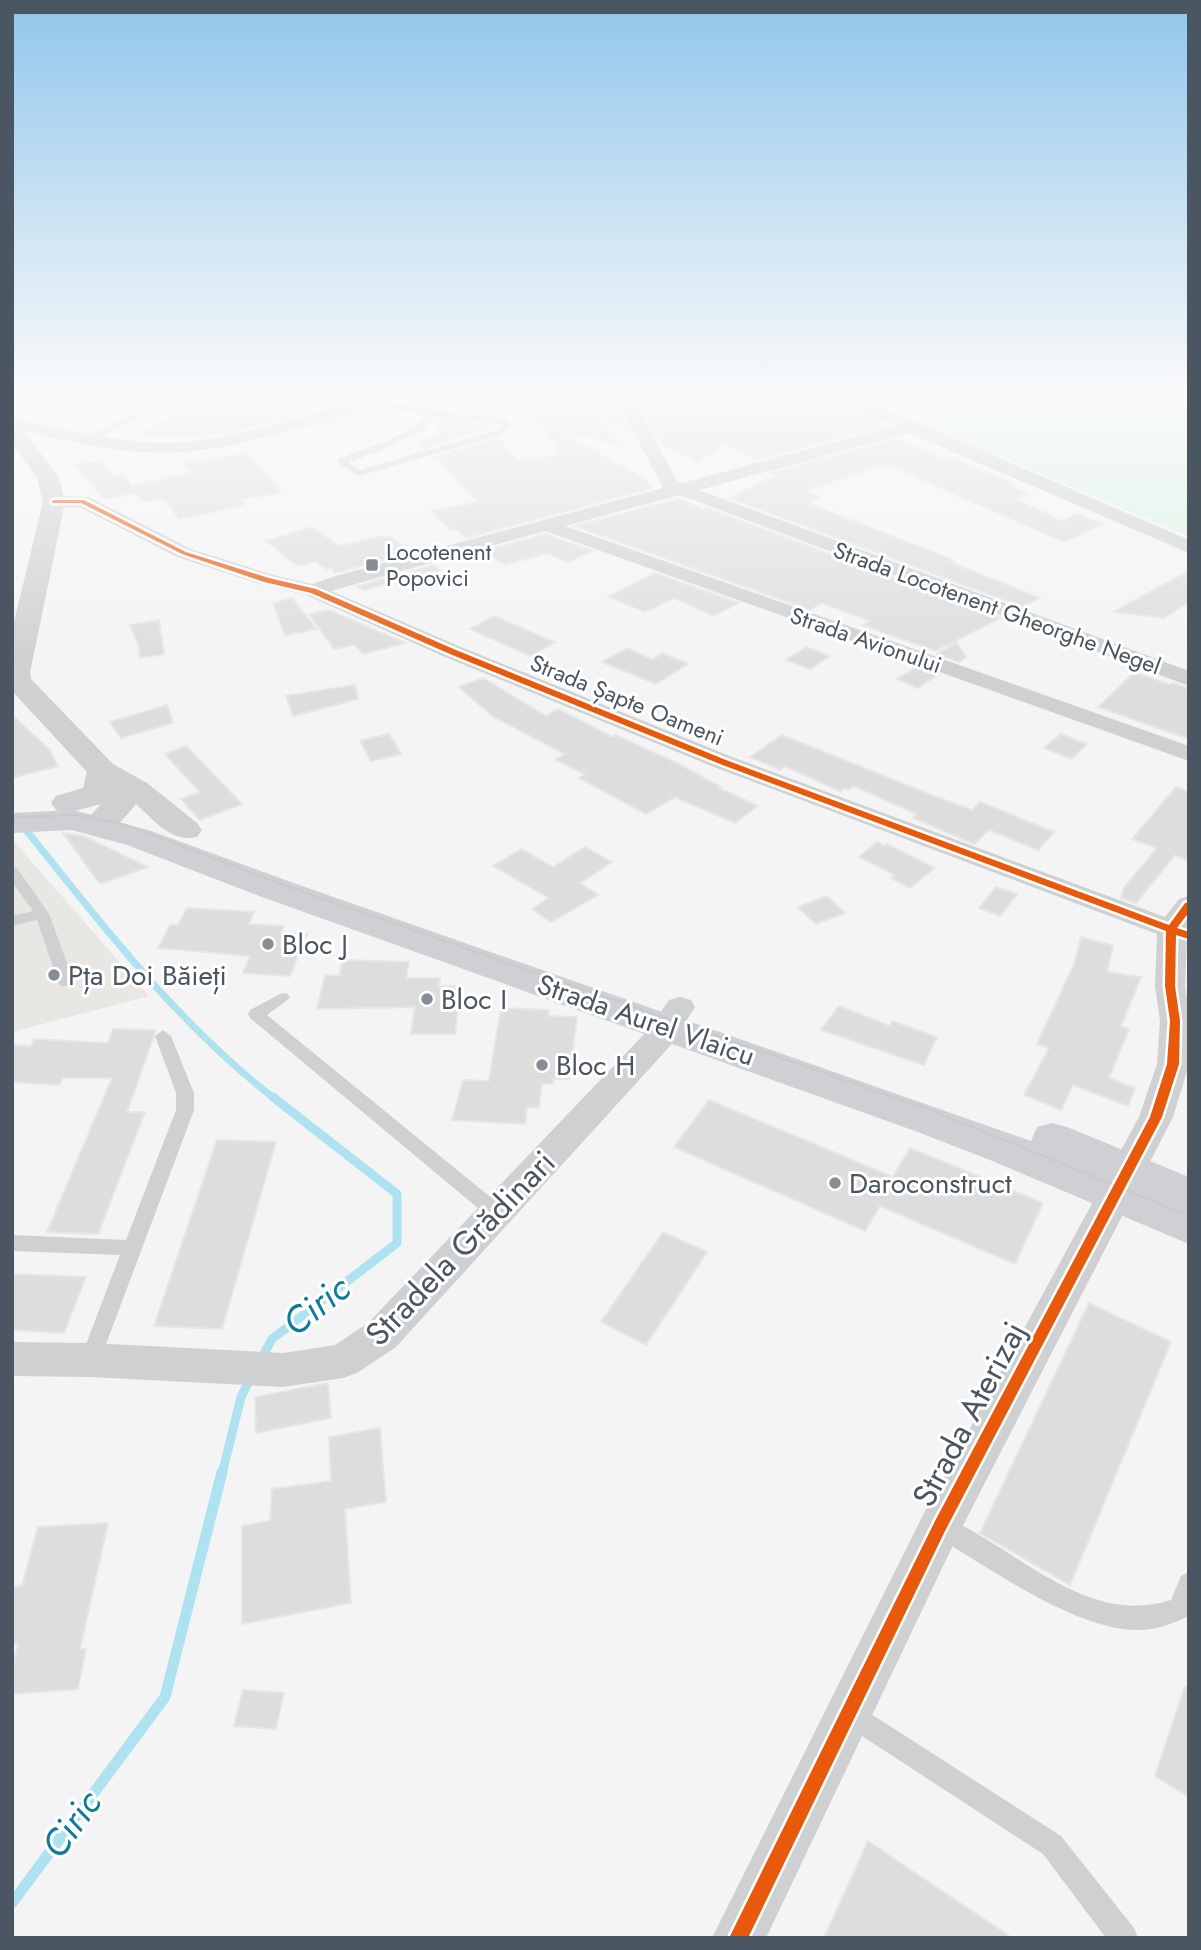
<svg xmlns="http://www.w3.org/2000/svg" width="1201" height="1950" viewBox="0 0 1201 1950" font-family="Jost,sans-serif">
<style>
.commercial{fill:#e8e7e3}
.green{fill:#d9f2e3}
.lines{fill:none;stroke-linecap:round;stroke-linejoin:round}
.stream-far2{stroke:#aee2f0;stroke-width:7}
.stream-far1{stroke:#aee2f0;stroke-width:9}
.stream{stroke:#aee2f0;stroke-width:11}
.building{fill:#ddddde;stroke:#e5e6e7;stroke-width:2}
.service{fill:#ced0d2;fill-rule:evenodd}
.minor{fill:#ced0d2;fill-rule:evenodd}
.tertiary{fill:#ced0d2;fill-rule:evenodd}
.secondary{fill:#ced0d4;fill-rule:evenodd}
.tram{stroke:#c9cacc;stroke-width:2}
.cycleway-casing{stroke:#fff;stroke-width:5}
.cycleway{fill:#e8590c;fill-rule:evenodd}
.poi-dot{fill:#868d94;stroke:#fff;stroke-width:2.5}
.labels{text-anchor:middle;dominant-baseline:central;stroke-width:6;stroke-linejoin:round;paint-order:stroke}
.far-poi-label{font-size:23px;fill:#4a5661;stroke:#fff;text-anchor:start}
.far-street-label{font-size:23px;fill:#4a5661;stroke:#fff}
.poi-label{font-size:28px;fill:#4a5661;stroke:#fff;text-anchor:start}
.street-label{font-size:28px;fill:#4a5661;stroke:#fff}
.near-street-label{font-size:33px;fill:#4a5661;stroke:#fff}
.near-water-label{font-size:37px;font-style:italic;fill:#0c7c9b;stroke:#fff}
</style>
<rect width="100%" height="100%" fill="#f4f4f4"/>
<polygon class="commercial" points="12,839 149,996 12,1032"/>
<polygon class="green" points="1000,390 1189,390 1189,536 910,419"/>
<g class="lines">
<path class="stream-far2" d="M19 828 26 830C102 925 178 1024 275 1099"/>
<g class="stream-far1">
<polyline points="261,1359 272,1339 397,1243 397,1194 273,1097"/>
<polyline points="222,1474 241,1397 250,1379"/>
</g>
<polyline class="stream" points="12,1903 165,1697 222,1472"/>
</g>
<g class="building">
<polygon points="182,390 312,390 341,401 310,412 223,434 196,438 138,436 173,413"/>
<polygon points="430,394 465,398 467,394 494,395 493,398 548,397 548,407 580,406 566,399 614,399 631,431 601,416 622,445 562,432 647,480 653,488 467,538 455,529 450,530 432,511 478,502 440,461 435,461 432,458 499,438 518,460 561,454 522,400 507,416 433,407"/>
<polygon points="910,394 935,408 909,416 874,401"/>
<polygon points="642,398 758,398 760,402 788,398 802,398 811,403 825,399 883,424 874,427 877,428 756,460 724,444 698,463 660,444 636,400 643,400"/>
<polygon points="364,407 382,412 290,433 334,421"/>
<polygon points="436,419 496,426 424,449 418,441 440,435"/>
<polygon points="899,438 946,461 953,458 1014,484 1010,486 1029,493 1015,499 1062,521 1077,514 1103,524 1064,542 886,464 805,490 821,498 808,503 954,560 950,562 1040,598 1023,607 729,498 774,477 770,473"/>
<polygon points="248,453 281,492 240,500 245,505 179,519 166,501 159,499 144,502 134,493 104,499 75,465 100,460 113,476 124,474 131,486 191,473 183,464"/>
<polygon points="680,498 702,510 707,508 1001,618 935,651 862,625 870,621 822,603 810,610 574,526"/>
<polygon points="312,527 339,546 382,536 390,537 413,552 336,573 331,568 326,569 315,561 298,566 266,541"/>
<polygon points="545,534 593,551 568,562 547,553 505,565 484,551"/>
<polygon points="433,565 440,570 364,590 357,586"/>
<polygon points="1189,571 1189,602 1164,618 1113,612"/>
<polygon points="655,573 739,603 714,616 674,598 645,612 608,597"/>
<polygon points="292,598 317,629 285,635 273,603"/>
<polygon points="329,610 368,627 406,643 363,654 355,645 334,649 309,614"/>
<polygon points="494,616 555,642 530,656 470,629"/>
<polygon points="159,620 164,654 140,658 139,647 130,625"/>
<polygon points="956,642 966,657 959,662 937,654"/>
<polygon points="806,647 830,656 810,669 786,660"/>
<polygon points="627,648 652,660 662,653 688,664 656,684 602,662"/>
<polygon points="917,667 939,674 918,688 897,679"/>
<polygon points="1135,672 1170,685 1173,683 1189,688 1189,739 1098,707"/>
<polygon points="483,678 546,716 558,709 612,737 616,735 681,765 721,787 719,788 758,806 735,823 675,797 646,814 579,778 585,774 555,760 565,754 492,716 459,687"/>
<polygon points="355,685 358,699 293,716 286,696"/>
<polygon points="167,705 173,723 121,738 110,722"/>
<polygon points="12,715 50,750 58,766 12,778"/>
<polygon points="389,734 401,754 371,761 360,741"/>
<polygon points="1061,734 1087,744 1071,759 1044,748"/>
<polygon points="782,735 934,796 972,810 980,802 1054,832 1038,850 989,830 974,844 913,818 917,814 853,786 848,790 844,788 841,792 785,766 780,770 750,757"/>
<polygon points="186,746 242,804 200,820 181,799 200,792 165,754"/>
<polygon points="1176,787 1189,792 1189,861 1175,855 1136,903 1121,898 1124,888 1157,848 1132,839"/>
<polygon points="63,833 84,836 148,867 100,884"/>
<polygon points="877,842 885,846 887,844 935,868 910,888 891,878 895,875 859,857"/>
<polygon points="585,847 612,862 580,883 598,895 551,922 532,909 549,898 493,866 521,849 553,867"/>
<polygon points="996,887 1017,894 1000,916 979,908"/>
<polygon points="827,896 845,913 816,924 798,907"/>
<polygon points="187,908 254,912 249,924 284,926 281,932 307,934 290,976 243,973 250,956 158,948 170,925 178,925"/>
<polygon points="1081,937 1113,946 1107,972 1141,977 1121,1026 1129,1029 1109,1078 1135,1088 1128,1106 1073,1085 1061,1110 1024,1095 1049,1048 1037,1044 1075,962"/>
<polygon points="343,960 409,962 406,978 440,978 439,986 461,986 455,1034 411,1034 415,1007 317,1009 325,975 339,976"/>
<polygon points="839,1006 890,1026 892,1021 937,1037 924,1065 821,1030"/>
<polygon points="501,1008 549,1010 548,1016 577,1017 569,1079 553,1079 553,1084 542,1084 539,1108 527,1107 525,1124 452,1120 463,1080 489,1081"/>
<polygon points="113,1029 156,1030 127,1112 145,1112 98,1234 47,1232 112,1078 63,1078 59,1085 12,1082 12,1045 31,1046 34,1039 108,1043"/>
<polygon points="709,1100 893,1177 910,1148 1043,1203 1015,1264 880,1206 865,1231 674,1147"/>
<polygon points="217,1140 276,1142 222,1329 154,1326"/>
<polygon points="663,1232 707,1252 646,1345 601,1322"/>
<polygon points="12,1274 86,1277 64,1333 12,1330"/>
<polygon points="1089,1303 1171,1342 1070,1585 980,1533"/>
<polygon points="328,1383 331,1418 256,1433 255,1397"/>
<polygon points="380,1428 386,1502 345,1509 351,1603 242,1624 242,1526 270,1521 272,1489 331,1481 329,1437"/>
<polygon points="108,1523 80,1649 86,1649 78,1689 12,1694 12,1668 18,1644 12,1644 12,1587 22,1586 38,1527"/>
<polygon points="1185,1687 1189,1688 1189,1797 1155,1776"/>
<polygon points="243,1690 284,1693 276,1729 234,1726"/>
<polygon points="868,1841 1012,1938 824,1938"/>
</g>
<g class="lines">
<g class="service">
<polygon points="132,396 162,404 94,441 88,441 88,437 150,405 129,401 128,399"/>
<path d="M357 397 432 410 505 418 510 424 501 435 359 476 338 463V459C361 451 413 433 426 415L354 402V398ZM434 416 501 424 495 431 360 470 348 462 380 451 425 429Z"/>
<polygon points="12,867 17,868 49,914 74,982 72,986 60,986 58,982 37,920 12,926 12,916 33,911 12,882"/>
<polygon points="282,993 288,994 290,998 267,1015 505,1209 507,1214 505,1219 498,1221 491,1219 250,1018 248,1014 250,1010"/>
<polygon points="163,1030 171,1036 194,1093 194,1110 100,1360 97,1366 90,1369 83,1366 80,1360 120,1255 12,1251 12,1235 126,1240 176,1110 176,1093 155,1036"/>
<path d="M940 1515C1013 1544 1085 1628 1171 1600L1181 1576 1189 1572V1614L1187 1617C1171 1624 1154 1631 1135 1630 1071 1628 987 1566 932 1534L929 1526 932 1518Z"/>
<polygon points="851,1701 1061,1836 1134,1928 1138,1938 1106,1938 1043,1854 842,1723 838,1714 842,1705"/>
</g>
<g class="minor">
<path d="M360 390H377C360 414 329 420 302 427 263 438 222 450 181 452 124 456 68 441 12 428V418C68 431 124 445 182 442 219 439 256 430 292 420 316 413 343 408 360 390Z"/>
<path d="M570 390H842L1189 540V553L909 433 699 490 1189 671V686L680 495 565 526 1189 746V761L545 531 331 591 461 647 732 757 1165 917 1179 899 1189 896 1185 986 1189 1010V1065L1173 1117 955 1541 766 1938H712L925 1511 1139 1117 1157 1064 1160 1021 1155 986 1157 934 714 767 445 657 306 595 260 584 177 557 79 507 54 508 45 502 54 496 89 497 191 549 273 575 312 584 339 575 663 488 615 395H578ZM631 395H823L895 426 682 483 677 481Z"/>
<polygon points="680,997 691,1000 695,1007 671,1045 396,1347 357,1373 343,1378 283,1387 90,1377 12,1376 12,1342 90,1343 283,1353 335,1345 368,1323 649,1029 669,1000"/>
</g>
<path class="tertiary" d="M12 422 19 424 59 478 65 502 30 673 31 679 113 764 147 783 197 823 202 830 197 837C171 843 154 820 136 804 122 821 109 838 87 832L82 825 101 804 67 813 56 810 51 803 56 796 83 788 87 772 12 691V630L43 502 37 478 12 443Z"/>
<polygon class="secondary" points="73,810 151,831 288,881 1031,1141 1037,1127 1052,1123 1067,1127 1189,1177 1189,1244 990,1160 915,1131 262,897 127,845 72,830 12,833 12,813"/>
<polyline class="tram" points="12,817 80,815 126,825 281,884 936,1112 1189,1216"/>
<defs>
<polygon id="cycleway" points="54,500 84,500 186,552 269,578 316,589 456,650 726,760 1169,925 1185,903 1189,902 1189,912 1177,928 1189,932 1189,939 1176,935 1175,986 1180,1021 1179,1064 1162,1117 945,1531 748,1938 729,1938 935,1521 1150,1117 1167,1064 1170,1021 1165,986 1166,931 720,764 450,654 311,593 264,582 182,554 81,503 52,503 52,501"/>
</defs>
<use href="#cycleway" class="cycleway-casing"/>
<use href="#cycleway" class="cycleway"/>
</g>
<linearGradient id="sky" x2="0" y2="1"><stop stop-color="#91c6eb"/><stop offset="0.59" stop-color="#fafafa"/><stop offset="1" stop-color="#fafafa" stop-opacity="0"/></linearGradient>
<rect width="1201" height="663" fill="url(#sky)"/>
<g class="poi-dot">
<rect x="365" y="558" width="14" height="14" rx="3.5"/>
<circle cx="268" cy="944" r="7"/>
<circle cx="54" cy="975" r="7"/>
<circle cx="427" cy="999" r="7"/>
<circle cx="542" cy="1065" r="7"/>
<circle cx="835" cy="1183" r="7"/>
</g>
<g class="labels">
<g class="far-poi-label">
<text x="386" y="552">Locotenent<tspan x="386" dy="26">Popovici</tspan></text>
</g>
<g class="far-street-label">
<text transform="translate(997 608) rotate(20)">Strada Locotenent Gheorghe Negel</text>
<text transform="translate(866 640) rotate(19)">Strada Avionului</text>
<text transform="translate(627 700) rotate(22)">Strada Șapte Oameni</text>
</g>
<g class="poi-label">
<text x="282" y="944">Bloc J</text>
<text x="68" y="975">Pța Doi Băieți</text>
<text x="441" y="999">Bloc I</text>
<text x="556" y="1065">Bloc H</text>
<text x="849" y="1183">Daroconstruct</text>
</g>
<g class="street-label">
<text transform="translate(646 1020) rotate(19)">Strada Aurel Vlaicu</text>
</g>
<g class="near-street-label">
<text transform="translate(460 1248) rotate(-46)">Stradela Grădinari</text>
<text transform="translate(969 1414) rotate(-62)">Strada Aterizaj</text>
</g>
<g class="near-water-label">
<text transform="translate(316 1305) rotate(-38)">Ciric</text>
<text transform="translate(71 1824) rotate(-54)">Ciric</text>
</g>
</g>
<rect width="1201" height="1950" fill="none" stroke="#4a5661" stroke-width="28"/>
</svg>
